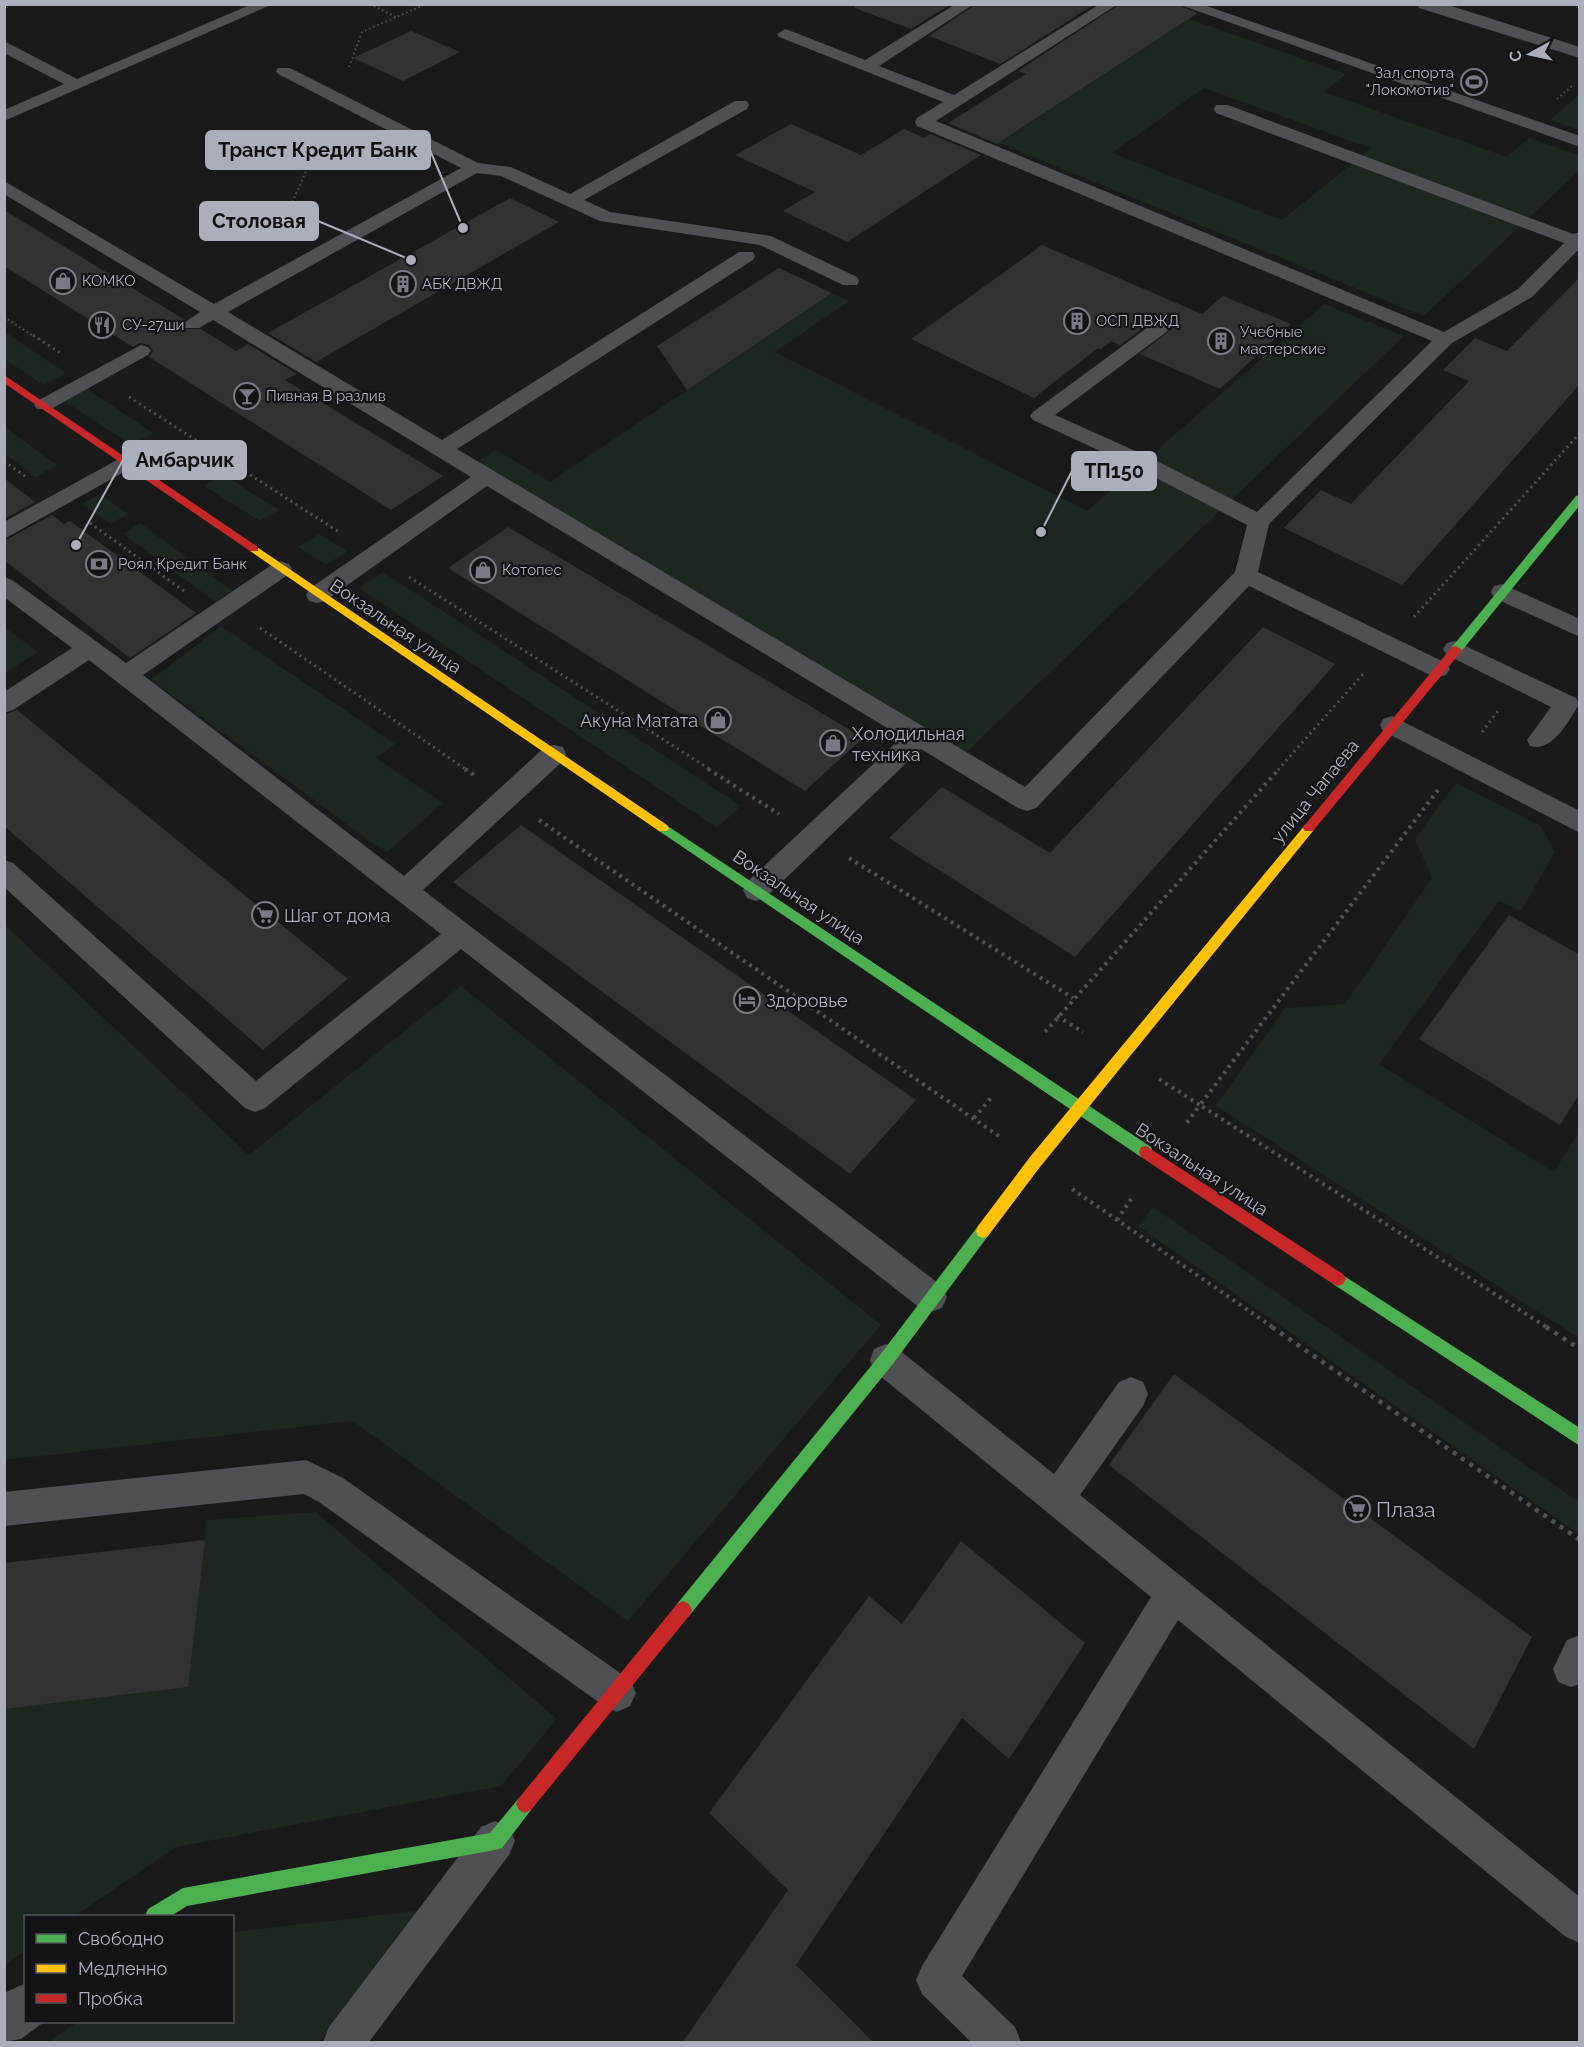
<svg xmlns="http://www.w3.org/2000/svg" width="1584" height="2047" viewBox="0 0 1584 2047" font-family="Raleway,sans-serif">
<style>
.green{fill:#1e2620;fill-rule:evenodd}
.building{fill:#323233}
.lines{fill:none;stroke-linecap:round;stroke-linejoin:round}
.path-far3{stroke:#505155;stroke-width:2;stroke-dasharray:1.5 3;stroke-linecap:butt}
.path-far2{stroke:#505155;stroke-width:3;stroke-dasharray:2 4;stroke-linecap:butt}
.path-far1{stroke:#505155;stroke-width:4;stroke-dasharray:3 4.5;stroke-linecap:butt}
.path{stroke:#505155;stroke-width:4.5;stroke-dasharray:4 6;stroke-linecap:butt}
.lane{fill:#4e5054;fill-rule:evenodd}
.street{fill:#4e5054;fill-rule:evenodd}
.fast{fill:#4caf50;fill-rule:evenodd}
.slow{fill:#ffc107;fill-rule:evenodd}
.jam{fill:#c62828;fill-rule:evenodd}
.labels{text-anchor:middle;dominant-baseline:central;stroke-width:4.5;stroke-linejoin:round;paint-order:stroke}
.far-poi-label{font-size:15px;fill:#abafbc;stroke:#141417;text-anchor:start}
.street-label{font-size:18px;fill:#abafbc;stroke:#141417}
.poi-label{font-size:18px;fill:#abafbc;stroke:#141417;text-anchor:start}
.near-poi-label{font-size:21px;fill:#abafbc;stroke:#141417;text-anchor:start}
.leader{fill:none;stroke:#abafbc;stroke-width:2}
.callout-dot{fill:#abafbc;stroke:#141417;stroke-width:2}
.callout{fill:#abafbc;stroke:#abafbc;stroke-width:2}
.callout-label{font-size:20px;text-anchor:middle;font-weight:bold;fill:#111}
</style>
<rect width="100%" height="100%" fill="#1a1a1b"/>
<g class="green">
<path d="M1189 19 1346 74 1324 92 1507 157 1529 138 1579 155 1580 170 1424 316 999 143ZM1204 88 1370 148V149L1282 220 1112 153Z"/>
<polygon points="1579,95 1579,130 1550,120"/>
<polygon points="832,293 849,301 775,352 1087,511 1324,304 1404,336 961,757 476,463 496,450 550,482"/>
<polygon points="5,332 66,373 43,385 5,359"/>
<polygon points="87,389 153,433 131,445 64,401"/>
<polygon points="4,427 5,427 57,465 36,477 5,454"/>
<polygon points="222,474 279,510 260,521 204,486"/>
<polygon points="100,494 128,514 111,524 82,504"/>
<polygon points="140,523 232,591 216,602 123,534"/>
<polygon points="319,534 347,551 326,565 298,547"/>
<polygon points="383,572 741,806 717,828 359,588"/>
<polygon points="221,626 395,744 376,758 443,803 386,853 151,680"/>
<polygon points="4,627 38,652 5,673 4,673"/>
<polygon points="1456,783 1541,826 1555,852 1521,911 1499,901 1379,1064 1554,1172 1579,1132 1579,1338 1216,1106 1285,1008 1345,1004 1432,878 1415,839"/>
<polygon points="5,925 249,1155 461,986 881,1325 628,1621 353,1421 5,1460"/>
<polygon points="1153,1207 1579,1502 1579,1534 1138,1226"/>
<polygon points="316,1512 557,1719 501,1786 176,1847 75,1916 26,1916 25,1951 5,1965 5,1709 205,1540 206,1520"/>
<polygon points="425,1910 319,2042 48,2042 78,2022 232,2022 233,1932"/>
</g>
<g class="building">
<polygon points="856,4 951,4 911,29 855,8"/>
<polygon points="976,4 1095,4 1000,64 929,36"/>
<polygon points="1120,4 1176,4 1198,13 997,144 948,123 1026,74 1018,71"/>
<polygon points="411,31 460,52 403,81 353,58"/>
<polygon points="791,124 861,155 904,129 924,138 930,134 981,155 847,242 783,211 815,192 735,155"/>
<polygon points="510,198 559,222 316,362 268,333"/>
<polygon points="4,210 185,320 180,324 183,329 201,329 236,351 248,344 297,374 285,380 443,476 391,510 149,357 153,351 149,345 140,343 133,347 4,266"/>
<polygon points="1042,245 1202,314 1223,296 1291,324 1220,389 1140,354 1174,327 1169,320 1155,320 1120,345 1111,341 1101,349 1098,348 1034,398 911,339"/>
<polygon points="779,268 832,293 687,390 657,346"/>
<polygon points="1580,277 1580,384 1402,585 1284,528 1321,490 1351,504 1469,381 1443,370 1475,338 1507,351"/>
<polygon points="4,478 35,502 4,519"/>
<polygon points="52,515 64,524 70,521 196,613 130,658 4,560 4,541"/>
<polygon points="508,527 810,706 863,738 805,791 448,568"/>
<polygon points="1263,627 1335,664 1075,957 889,838 942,787 1050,853"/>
<polygon points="17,710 348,979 263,1050 4,826 4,715"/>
<polygon points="521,825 755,988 916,1100 850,1174 453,882"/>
<polygon points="1509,915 1580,955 1580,1093 1560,1125 1419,1039"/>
<polygon points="1174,1374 1532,1637 1474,1749 1109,1465"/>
<polygon points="205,1540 188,1687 4,1709 4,1563"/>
<polygon points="961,1541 1085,1643 1009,1759 962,1718 796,1965 874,2043 682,2043 788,1890 709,1813 869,1596 902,1624"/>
</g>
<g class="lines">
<g class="path-far3">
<polyline points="370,4 396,17"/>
<polyline points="349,67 362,32 426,4"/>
<polyline points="1557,99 1572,86"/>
<polyline points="278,235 324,130"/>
<polyline points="4,317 35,337"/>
</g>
<g class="path-far2">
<polyline points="33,335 62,354"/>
<polyline points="129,397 339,532"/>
<polyline points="4,461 26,477"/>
<polyline points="90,523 184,591"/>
<polyline points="409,577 711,770"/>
<polyline points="1414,617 1580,433"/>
<polyline points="260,628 467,770"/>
<polyline points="1482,732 1498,711"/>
<polyline points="1278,770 1363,674"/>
</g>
<g class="path-far1">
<polyline points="465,769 474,775"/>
<polyline points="708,769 779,814"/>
<polyline points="1438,790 1200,1105 1548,1328"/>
<polyline points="539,820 1000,1137"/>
<polyline points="849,858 1073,998"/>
<polyline points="1057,1016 1083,1032"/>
<polyline points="1045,1032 1279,769"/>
<polyline points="1159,1079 1200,1105 1186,1124"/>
<polyline points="974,1118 991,1098"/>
<polyline points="1072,1189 1274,1328"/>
<polyline points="1117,1220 1133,1196"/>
</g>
<g class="path">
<polyline points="1272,1327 1580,1540"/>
<polyline points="1546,1327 1580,1349"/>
</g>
<g class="lane">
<polygon points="252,4 273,4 4,121 4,110 64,84 4,53 4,41 77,79"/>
<polygon points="956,4 974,4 879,66 954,95 1100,4 1118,4 936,121 1444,332 1518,289 1564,243 1216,113 1214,109 1216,105 1228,105 1573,234 1580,232 1580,248 1532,297 1452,343 1269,524 1258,572 1446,663 1450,669 1446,675 1438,677 1430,675 1249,586 1036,808 1027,811 1018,808 921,749 765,898 756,901 747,898 743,890 747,882 902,737 487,486 325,601 317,603 309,601 306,595 309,589 471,477 213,320 199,328 185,328 182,324 200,312 4,194 4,181 214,304 461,168 278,74 276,71 278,68 290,68 478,163 511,167 570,194 735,101 747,101 749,105 747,109 584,200 610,212 771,236 857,277 859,281 857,285 843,285 760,245 600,221 501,176 477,173 228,312 442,440 739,252 753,252 755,256 753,260 457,449 1025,787 1235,572 1247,525 1135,467 1033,420 1030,416 1033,412 1155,322 1169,322 1172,326 1169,330 1055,415 1149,457 1257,512 1432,341 917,126 915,122 917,118 943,102 779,37 777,34 785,29 791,31 865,60"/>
<polygon points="1178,4 1201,4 1580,136 1580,147"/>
<polygon points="141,345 148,347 151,351 148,355 51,409 37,409 34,405 37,401"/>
<polygon points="126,455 133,457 137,462 133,467 4,539 4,522"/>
<polygon points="281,561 289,564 292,569 289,574 143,675 404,876 545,747 554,745 563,747 566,754 563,761 423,890 942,1286 947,1297 942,1308 931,1312 920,1308 461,949 265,1108 255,1112 245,1108 4,887 4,860 13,863 256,1081 441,934 89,660 13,710 4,713 4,692 72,648 4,597 4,577 12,580 126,663 273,564"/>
<polygon points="1502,584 1580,619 1580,637 1494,598 1491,592 1494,586"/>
<path d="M1455 641 1576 698 1579 704C1569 721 1552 753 1530 746L1527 740 1551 707 1447 655 1443 649 1447 643Z"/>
<polygon points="1392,716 1580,811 1580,833 1383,731 1380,725 1383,719"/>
<polygon points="886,1344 898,1349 1054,1474 1119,1382 1131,1377 1143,1382 1148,1394 1143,1406 1080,1495 1580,1897 1580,1943 1566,1937 1178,1620 962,1976 1015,2027 1021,2042 971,2042 922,1994 916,1980 922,1966 1151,1597 874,1371 870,1360 874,1349"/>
<polygon points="306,1460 343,1478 630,1680 636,1693 630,1706 617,1712 604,1706 319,1502 304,1494 4,1526 4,1492"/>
<polygon points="1580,1635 1580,1684 1571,1687 1558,1682 1553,1669 1567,1640"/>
<polygon points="495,1821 509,1827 515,1841 509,1855 369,2042 323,2042 329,2027 481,1827"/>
</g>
<g class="street">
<polygon points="1417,4 1445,4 1580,47 1580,58 1419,8"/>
<polygon points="26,1983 26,2022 44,2022 21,2039 4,2042 4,1993"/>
</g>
<g class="fast">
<polygon points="1580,495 1580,505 1460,653 1452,653 1452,647 1576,496"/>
<polygon points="663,823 1151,1147 1153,1152 1151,1157 1146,1158 1141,1157 659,831 657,828"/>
<polygon points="983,1224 988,1226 990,1231 988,1236 892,1365 689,1616 683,1619 677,1616 674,1610 677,1604 880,1355 978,1226"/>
<polygon points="1338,1272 1580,1428 1580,1446 1333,1284 1330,1279 1333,1274"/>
<polygon points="525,1795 531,1798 534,1804 531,1810 502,1848 495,1850 187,1906 171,1916 145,1916 148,1909 183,1888 490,1833 519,1798"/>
</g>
<g class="slow">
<polygon points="254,545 667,825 669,828 667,831 659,831 250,551 250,547"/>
<polygon points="1309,823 1313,825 1315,828 1313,831 1040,1167 988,1236 983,1238 978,1236 976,1231 978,1226 1030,1157 1305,825"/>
</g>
<g class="jam">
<polygon points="4,375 258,547 258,551 250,551 4,383"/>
<polygon points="1456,646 1462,650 1460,653 1313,831 1305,831 1303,828 1305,825 1452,647"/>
<polygon points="1146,1146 1343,1274 1346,1279 1343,1284 1338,1286 1333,1284 1141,1157 1139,1152 1141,1147"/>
<polygon points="683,1601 689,1604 692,1610 689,1616 531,1810 525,1813 519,1810 516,1804 519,1798 677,1604"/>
</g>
</g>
<defs>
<symbol id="stadium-ring" viewBox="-11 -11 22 22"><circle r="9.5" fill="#141417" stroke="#787b84" stroke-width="1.5"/><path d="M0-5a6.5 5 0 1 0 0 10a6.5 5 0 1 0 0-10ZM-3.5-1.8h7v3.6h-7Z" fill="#787b84"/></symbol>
<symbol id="shop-ring" viewBox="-11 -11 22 22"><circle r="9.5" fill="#141417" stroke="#787b84" stroke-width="1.5"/><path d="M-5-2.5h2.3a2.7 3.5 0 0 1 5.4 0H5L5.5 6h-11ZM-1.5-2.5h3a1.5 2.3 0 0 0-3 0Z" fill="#787b84"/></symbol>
<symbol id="building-ring" viewBox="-11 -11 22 22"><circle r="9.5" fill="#141417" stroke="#787b84" stroke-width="1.5"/><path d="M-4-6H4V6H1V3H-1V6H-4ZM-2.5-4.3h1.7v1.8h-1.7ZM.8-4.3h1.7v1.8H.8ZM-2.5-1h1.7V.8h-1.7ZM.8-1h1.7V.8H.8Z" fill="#787b84"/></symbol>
<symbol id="restaurant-ring" viewBox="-11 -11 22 22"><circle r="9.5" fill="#141417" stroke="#787b84" stroke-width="1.5"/><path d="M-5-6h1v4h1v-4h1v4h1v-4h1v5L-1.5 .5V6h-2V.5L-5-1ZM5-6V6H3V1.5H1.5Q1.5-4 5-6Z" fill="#787b84"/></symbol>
<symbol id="bar-ring" viewBox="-11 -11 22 22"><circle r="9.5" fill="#141417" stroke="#787b84" stroke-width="1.5"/><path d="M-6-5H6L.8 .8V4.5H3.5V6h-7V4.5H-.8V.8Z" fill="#787b84"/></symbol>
<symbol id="bank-ring" viewBox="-11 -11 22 22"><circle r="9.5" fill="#141417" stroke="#787b84" stroke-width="1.5"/><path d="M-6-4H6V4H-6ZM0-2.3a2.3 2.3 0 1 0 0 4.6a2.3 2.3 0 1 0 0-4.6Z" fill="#787b84"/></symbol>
<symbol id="supermarket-ring" viewBox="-11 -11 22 22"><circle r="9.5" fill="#141417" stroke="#787b84" stroke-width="1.5"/><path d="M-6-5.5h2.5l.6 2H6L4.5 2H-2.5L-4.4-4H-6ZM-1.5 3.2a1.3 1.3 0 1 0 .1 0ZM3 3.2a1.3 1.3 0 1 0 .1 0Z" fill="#787b84"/></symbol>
<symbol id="hotel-ring" viewBox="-11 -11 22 22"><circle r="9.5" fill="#141417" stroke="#787b84" stroke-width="1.5"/><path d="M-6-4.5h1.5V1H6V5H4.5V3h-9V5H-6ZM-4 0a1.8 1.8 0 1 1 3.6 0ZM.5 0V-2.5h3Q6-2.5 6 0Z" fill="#787b84"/></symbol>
</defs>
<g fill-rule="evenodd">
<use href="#stadium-ring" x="1459" y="67" width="30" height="30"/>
<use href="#shop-ring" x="48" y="266" width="30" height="30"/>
<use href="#building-ring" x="388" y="269" width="30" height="30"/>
<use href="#building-ring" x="1062" y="306" width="30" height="30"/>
<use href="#restaurant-ring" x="87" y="310" width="30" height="30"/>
<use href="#building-ring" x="1206" y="326" width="30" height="30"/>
<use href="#bar-ring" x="232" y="381" width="30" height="30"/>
<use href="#bank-ring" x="84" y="549" width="30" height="30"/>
<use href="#shop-ring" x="468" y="555" width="30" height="30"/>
<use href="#shop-ring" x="703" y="705" width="30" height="30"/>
<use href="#shop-ring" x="818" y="728" width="30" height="30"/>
<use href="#supermarket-ring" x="250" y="900" width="30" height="30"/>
<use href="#hotel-ring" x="732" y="985" width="30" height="30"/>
<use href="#supermarket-ring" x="1342" y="1494" width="30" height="30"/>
</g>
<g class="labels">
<g class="far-poi-label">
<text x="1454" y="73" text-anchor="end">Зал спорта<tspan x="1454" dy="17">"Локомотив"</tspan></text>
<text x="82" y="281">КОМКО</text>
<text x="422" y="284">АБК ДВЖД</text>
<text x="1096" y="321">ОСП ДВЖД</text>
<text x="122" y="325">СУ-27ши</text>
<text x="1240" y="332">Учебные<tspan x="1240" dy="17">мастерские</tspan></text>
<text x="266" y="396">Пивная В разлив</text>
<text x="118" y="564">Роял Кредит Банк</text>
<text x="502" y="570">Котопес</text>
</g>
<g class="street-label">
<text transform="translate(396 626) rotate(34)">Вокзальная улица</text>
<text transform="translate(1315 791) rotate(-51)">улица Чапаева</text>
<text transform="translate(799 897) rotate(34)">Вокзальная улица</text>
<text transform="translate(1202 1169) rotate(33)">Вокзальная улица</text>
</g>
<g class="poi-label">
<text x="698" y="720" text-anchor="end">Акуна Матата</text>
<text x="852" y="733">Холодильная<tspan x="852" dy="21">техника</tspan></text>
<text x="284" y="915">Шаг от дома</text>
<text x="766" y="1000">Здоровье</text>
</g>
<g class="near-poi-label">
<text x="1376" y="1509">Плаза</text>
</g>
</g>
<path class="leader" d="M463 228L430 150M411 260L318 221M76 545L123 460M1041 532L1072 471"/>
<g class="callout-dot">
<circle cx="463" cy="228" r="6"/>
<circle cx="411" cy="260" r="6"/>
<circle cx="76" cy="545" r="6"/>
<circle cx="1041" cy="532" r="6"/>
</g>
<g class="callout">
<rect x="206" y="131" width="224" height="38" rx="6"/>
<rect x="200" y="202" width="118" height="38" rx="6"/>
<rect x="123" y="441" width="123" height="38" rx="6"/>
<rect x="1072" y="452" width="84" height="38" rx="6"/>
</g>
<g class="callout-label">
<text x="318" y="157">Транст Кредит Банк</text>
<text x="259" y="228">Столовая</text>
<text x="185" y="467">Амбарчик</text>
<text x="1114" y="478">ТП150</text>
</g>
<rect width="1584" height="2047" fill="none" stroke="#abafbc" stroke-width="12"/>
<rect x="24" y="1915" width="210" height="108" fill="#141417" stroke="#505259" stroke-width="1.5"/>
<rect x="36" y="1934" width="30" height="9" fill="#4caf50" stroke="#505259" stroke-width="1.5"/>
<text x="78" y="1945" font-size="18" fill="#abafbc">Свободно</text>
<rect x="36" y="1964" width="30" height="9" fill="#ffc107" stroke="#505259" stroke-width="1.5"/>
<text x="78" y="1975" font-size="18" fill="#abafbc">Медленно</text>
<rect x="36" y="1994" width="30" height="9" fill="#c62828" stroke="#505259" stroke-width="1.5"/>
<text x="78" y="2005" font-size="18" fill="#abafbc">Пробка</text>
<g transform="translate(1530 54) rotate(262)" stroke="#141417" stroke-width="4.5" paint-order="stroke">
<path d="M0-4.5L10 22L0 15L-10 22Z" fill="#abafbc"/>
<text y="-9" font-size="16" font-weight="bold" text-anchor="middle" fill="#abafbc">С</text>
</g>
</svg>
